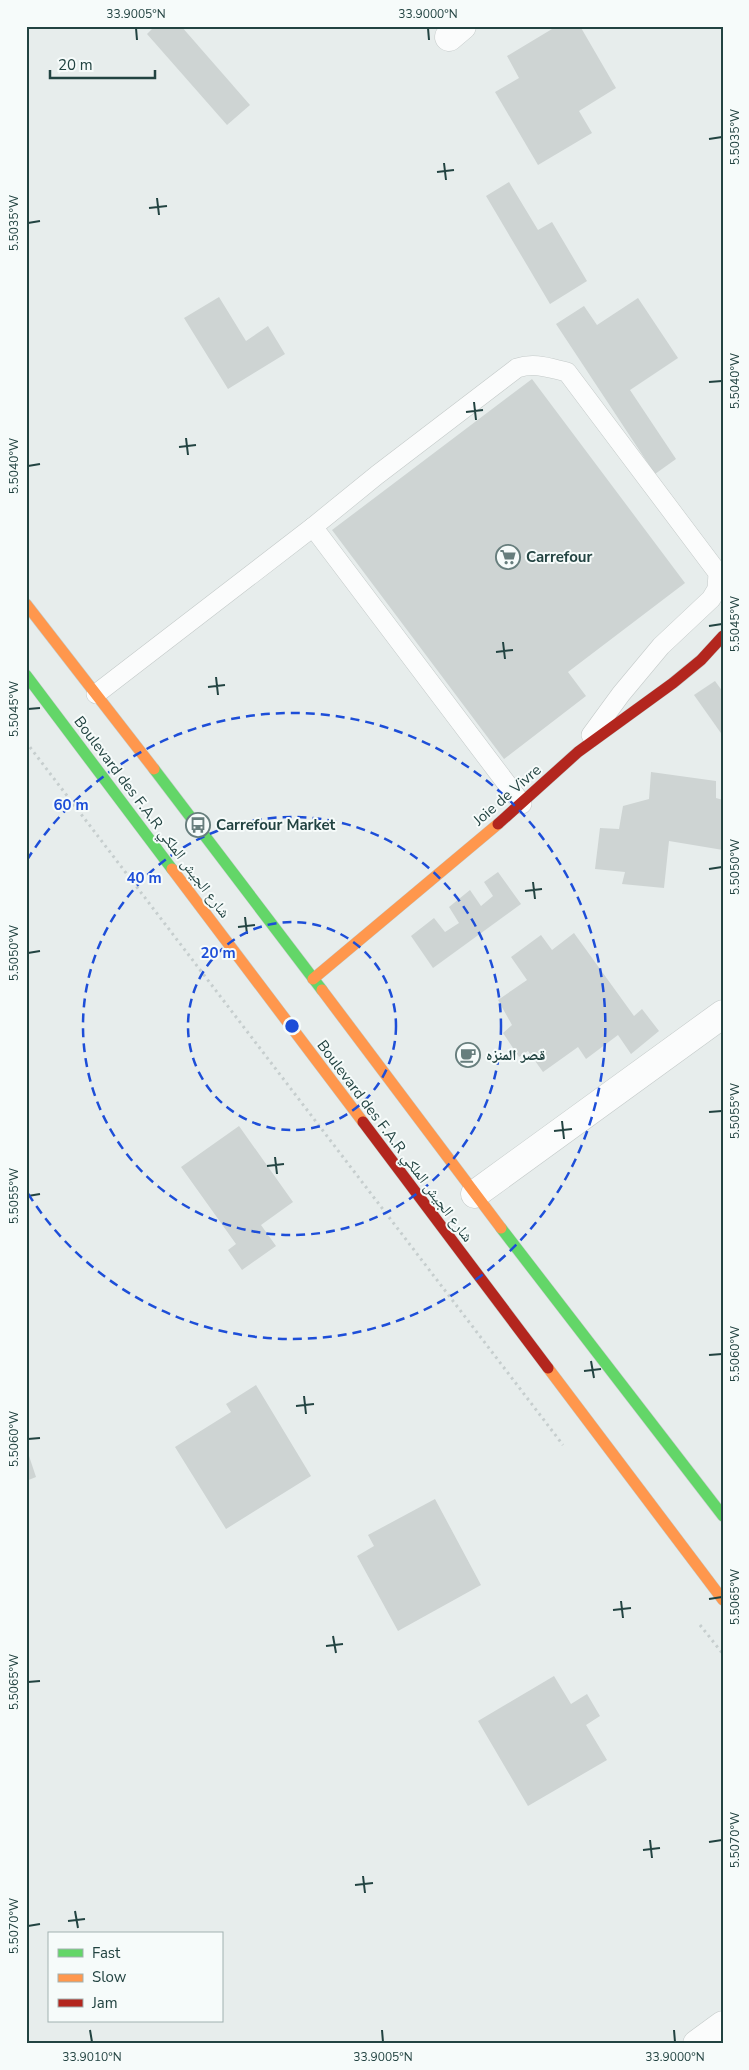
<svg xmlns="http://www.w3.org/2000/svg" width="749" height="2070" viewBox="0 0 749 2070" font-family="'Nunito Sans','Noto Naskh Arabic',sans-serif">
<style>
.building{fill:#ced4d3}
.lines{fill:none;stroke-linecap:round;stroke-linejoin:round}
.lane-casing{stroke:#c4cac9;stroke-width:20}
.street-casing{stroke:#c4cac9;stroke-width:29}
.fast-casing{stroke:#c2cbc9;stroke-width:12}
.slow-casing{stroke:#c2cbc9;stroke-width:12}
.jam-casing{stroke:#c2cbc9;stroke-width:12}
.path{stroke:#c6cece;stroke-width:3;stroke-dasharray:2.5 4;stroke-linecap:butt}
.lane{stroke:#fbfcfc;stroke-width:19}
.street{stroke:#fbfcfc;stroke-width:28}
.fast{stroke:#63d668;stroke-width:11}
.slow{stroke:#ff974d;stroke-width:11}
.jam{stroke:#b3261e;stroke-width:11}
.ticks{fill:none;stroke:#224341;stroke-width:2}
.ring{fill:none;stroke:#1d4ed8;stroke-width:2.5;stroke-dasharray:9 6}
.labels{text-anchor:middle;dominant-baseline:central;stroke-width:4;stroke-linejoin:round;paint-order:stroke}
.poi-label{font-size:15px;font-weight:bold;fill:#224341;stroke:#f6fbfa;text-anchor:start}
.street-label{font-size:15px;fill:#224341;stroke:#f6fbfa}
.centre{fill:#1d4ed8;stroke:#f6fbfa;stroke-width:2.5}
.ring-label{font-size:15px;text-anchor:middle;font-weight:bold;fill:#1d4ed8;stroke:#f6fbfa;stroke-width:4;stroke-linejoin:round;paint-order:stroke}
.neatline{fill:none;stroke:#224341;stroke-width:2}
.ticks-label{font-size:12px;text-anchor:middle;fill:#224341}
</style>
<rect width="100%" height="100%" fill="#e7edec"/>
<g class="building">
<polygon points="155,26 181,26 250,105 227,125 147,34"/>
<polygon points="557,26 580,26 616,88 579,111 592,133 538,165 495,92 519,78 507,56"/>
<polygon points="509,182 538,230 552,222 587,281 550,304 486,196"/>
<polygon points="219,297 246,341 268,326 285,354 228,389 184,318"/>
<polygon points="638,298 678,358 630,390 676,459 655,474 556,324 584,306 597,325"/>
<polygon points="532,379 685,583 568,672 586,696 504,759 332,530"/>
<polygon points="715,681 723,692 723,736 694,695"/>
<polygon points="651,772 716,781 716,798 723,800 723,850 669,841 664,888 622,884 625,872 595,869 600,828 619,829 623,806 649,799"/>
<polygon points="498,872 521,904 433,968 411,936 434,918 445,932 459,923 449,907 470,890 481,906 493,896 484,882"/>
<polygon points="574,933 634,1016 642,1009 659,1031 631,1054 618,1035 586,1059 578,1047 543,1072 528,1051 519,1057 503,1033 512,1025 498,1000 527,980 511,957 541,935 552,950"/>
<polygon points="239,1126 293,1202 261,1225 276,1246 242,1270 228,1250 236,1244 181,1167"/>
<polygon points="256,1385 311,1476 226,1529 175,1447 231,1412 226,1404"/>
<polygon points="26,1447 36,1477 26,1481"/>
<polygon points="435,1499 481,1585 398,1631 357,1556 374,1546 368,1535"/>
<polygon points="554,1676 571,1704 587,1694 600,1716 586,1725 607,1760 528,1806 478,1721"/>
</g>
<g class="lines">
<defs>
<g id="lane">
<path d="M313 527 377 475 517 368C535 362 549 368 567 372L718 573 717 589 711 599 661 646 621 694 591 735"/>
<polyline points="96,694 313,527 522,804"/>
</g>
<g id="street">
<polyline points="449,37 462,26"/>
<polyline points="475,1194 723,1014"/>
<polyline points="697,2044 723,2025"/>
</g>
<g id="fast">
<polyline points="26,675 172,869"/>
<polyline points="154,769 322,990"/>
<polyline points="501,1228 723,1516"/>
</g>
<g id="slow">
<polyline points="26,604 154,769"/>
<polyline points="172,869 363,1122"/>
<polyline points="313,979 498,824"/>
<polyline points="322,990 501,1228"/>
<polyline points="548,1368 723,1600"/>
</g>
<g id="jam">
<polyline points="498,824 578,752 673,683 701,660 723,636"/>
<polyline points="363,1122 548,1368"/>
</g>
</defs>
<use href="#lane" class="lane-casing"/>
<use href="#street" class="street-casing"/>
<use href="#fast" class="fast-casing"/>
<use href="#slow" class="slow-casing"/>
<use href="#jam" class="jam-casing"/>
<g class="path">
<polyline points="26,742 563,1445"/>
<polyline points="700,1625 723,1654"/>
</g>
<use href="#lane" class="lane"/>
<use href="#street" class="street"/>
<use href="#fast" class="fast"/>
<use href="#slow" class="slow"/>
<use href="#jam" class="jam"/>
</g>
<path class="ticks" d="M136 28 137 40M428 28 429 40M709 139 722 137M444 163 446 180M437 172 454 170M157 198 159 215M149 208 167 206M28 223 40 221M709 382 722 381M474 402 476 420M466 412 483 410M186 438 188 455M179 447 196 445M28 466 40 464M709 626 722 624M503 642 505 659M496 652 513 650M216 677 218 695M208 687 225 685M28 709 40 708M709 869 722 867M533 882 535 899M525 891 542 889M245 917 247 934M238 927 255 925M28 953 40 951M709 1112 722 1111M562 1121 564 1139M554 1131 572 1129M275 1157 277 1174M267 1166 284 1164M28 1196 40 1194M709 1355 722 1354M591 1361 594 1378M584 1371 601 1369M304 1396 306 1414M296 1406 314 1404M28 1439 40 1438M709 1599 722 1597M621 1601 623 1618M613 1610 631 1608M333 1636 336 1653M326 1646 343 1644M28 1682 40 1681M650 1840 652 1858M709 1842 722 1840M643 1850 660 1848M363 1876 365 1893M355 1885 373 1883M75 1911 78 1928M68 1921 85 1919M28 1926 40 1924M90 2030 92 2042M382 2030 383 2042M674 2030 675 2042"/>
<g class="ring">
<circle cx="292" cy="1026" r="104"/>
<circle cx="292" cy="1026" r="209"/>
<path d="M27 860A313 313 0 1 1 27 1192"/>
</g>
<defs>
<symbol id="supermarket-ring" viewBox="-11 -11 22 22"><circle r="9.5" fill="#f6fbfa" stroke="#677e7d" stroke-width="1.5"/><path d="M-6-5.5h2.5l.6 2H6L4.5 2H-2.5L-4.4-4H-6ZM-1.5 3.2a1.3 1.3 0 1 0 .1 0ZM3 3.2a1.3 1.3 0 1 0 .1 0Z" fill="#677e7d"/></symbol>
<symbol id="bus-ring" viewBox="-11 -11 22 22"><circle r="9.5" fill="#f6fbfa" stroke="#677e7d" stroke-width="1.5"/><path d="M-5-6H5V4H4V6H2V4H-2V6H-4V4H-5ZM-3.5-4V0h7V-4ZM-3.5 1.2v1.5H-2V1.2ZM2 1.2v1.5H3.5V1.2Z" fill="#677e7d"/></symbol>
<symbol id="cafe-ring" viewBox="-11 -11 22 22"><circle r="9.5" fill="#f6fbfa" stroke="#677e7d" stroke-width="1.5"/><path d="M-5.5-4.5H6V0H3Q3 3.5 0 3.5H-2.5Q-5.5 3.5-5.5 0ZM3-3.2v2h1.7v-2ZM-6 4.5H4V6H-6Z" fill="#677e7d"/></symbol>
</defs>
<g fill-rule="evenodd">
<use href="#supermarket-ring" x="494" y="543" width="28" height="28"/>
<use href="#bus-ring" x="184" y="811" width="28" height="28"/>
<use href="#cafe-ring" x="454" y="1041" width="28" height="28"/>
</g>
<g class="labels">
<g class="poi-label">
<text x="526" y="557">Carrefour</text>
<text x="216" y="825">Carrefour Market</text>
<text x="486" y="1055">قصر المنزه</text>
</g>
<g class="street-label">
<text transform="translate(507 795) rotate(-41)">Joie de Vivre</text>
<text transform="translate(152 817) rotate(53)">Boulevard des F.A.R شارع الجيش الملكي</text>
<text transform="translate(395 1141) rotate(53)">Boulevard des F.A.R شارع الجيش الملكي</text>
</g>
</g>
<circle cx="292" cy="1026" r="8" class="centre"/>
<g class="ring-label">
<text x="71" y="810">60 m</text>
<text x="144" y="883">40 m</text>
<text x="218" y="958">20 m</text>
</g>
<rect width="749" height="2070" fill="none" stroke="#f6fbfa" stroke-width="55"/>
<rect x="48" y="1932" width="175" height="90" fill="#f6fbfa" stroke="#a1b1b0"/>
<rect x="58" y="1949" width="25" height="8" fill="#63d668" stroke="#a1b1b0"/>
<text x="92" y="1958" font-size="15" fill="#224341">Fast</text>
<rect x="58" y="1974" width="25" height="8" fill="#ff974d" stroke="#a1b1b0"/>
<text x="92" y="1982" font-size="15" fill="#224341">Slow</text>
<rect x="58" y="1999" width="25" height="8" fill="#b3261e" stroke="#a1b1b0"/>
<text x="92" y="2008" font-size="15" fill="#224341">Jam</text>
<path d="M50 70v8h105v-8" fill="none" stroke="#224341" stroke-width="2.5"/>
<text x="58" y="70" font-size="15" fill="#224341" stroke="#f6fbfa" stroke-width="4" paint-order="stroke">20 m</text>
<rect x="28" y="28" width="694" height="2014" class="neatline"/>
<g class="ticks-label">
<text x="136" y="18">33.9005°N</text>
<text x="428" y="18">33.9000°N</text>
<text transform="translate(735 137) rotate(-90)" y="4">5.5035°W</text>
<text transform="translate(14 223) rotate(-90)" y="4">5.5035°W</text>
<text transform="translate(735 381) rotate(-90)" y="4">5.5040°W</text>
<text transform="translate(14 466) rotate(-90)" y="4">5.5040°W</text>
<text transform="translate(735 624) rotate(-90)" y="4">5.5045°W</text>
<text transform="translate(14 709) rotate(-90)" y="4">5.5045°W</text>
<text transform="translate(735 867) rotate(-90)" y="4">5.5050°W</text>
<text transform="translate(14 953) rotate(-90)" y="4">5.5050°W</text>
<text transform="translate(735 1111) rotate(-90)" y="4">5.5055°W</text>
<text transform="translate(14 1196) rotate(-90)" y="4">5.5055°W</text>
<text transform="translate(735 1354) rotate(-90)" y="4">5.5060°W</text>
<text transform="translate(14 1439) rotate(-90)" y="4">5.5060°W</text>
<text transform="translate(735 1597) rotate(-90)" y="4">5.5065°W</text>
<text transform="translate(14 1682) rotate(-90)" y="4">5.5065°W</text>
<text transform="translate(735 1840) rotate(-90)" y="4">5.5070°W</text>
<text transform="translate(14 1926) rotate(-90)" y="4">5.5070°W</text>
<text x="92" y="2061">33.9010°N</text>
<text x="383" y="2061">33.9005°N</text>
<text x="675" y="2061">33.9000°N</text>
</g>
</svg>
